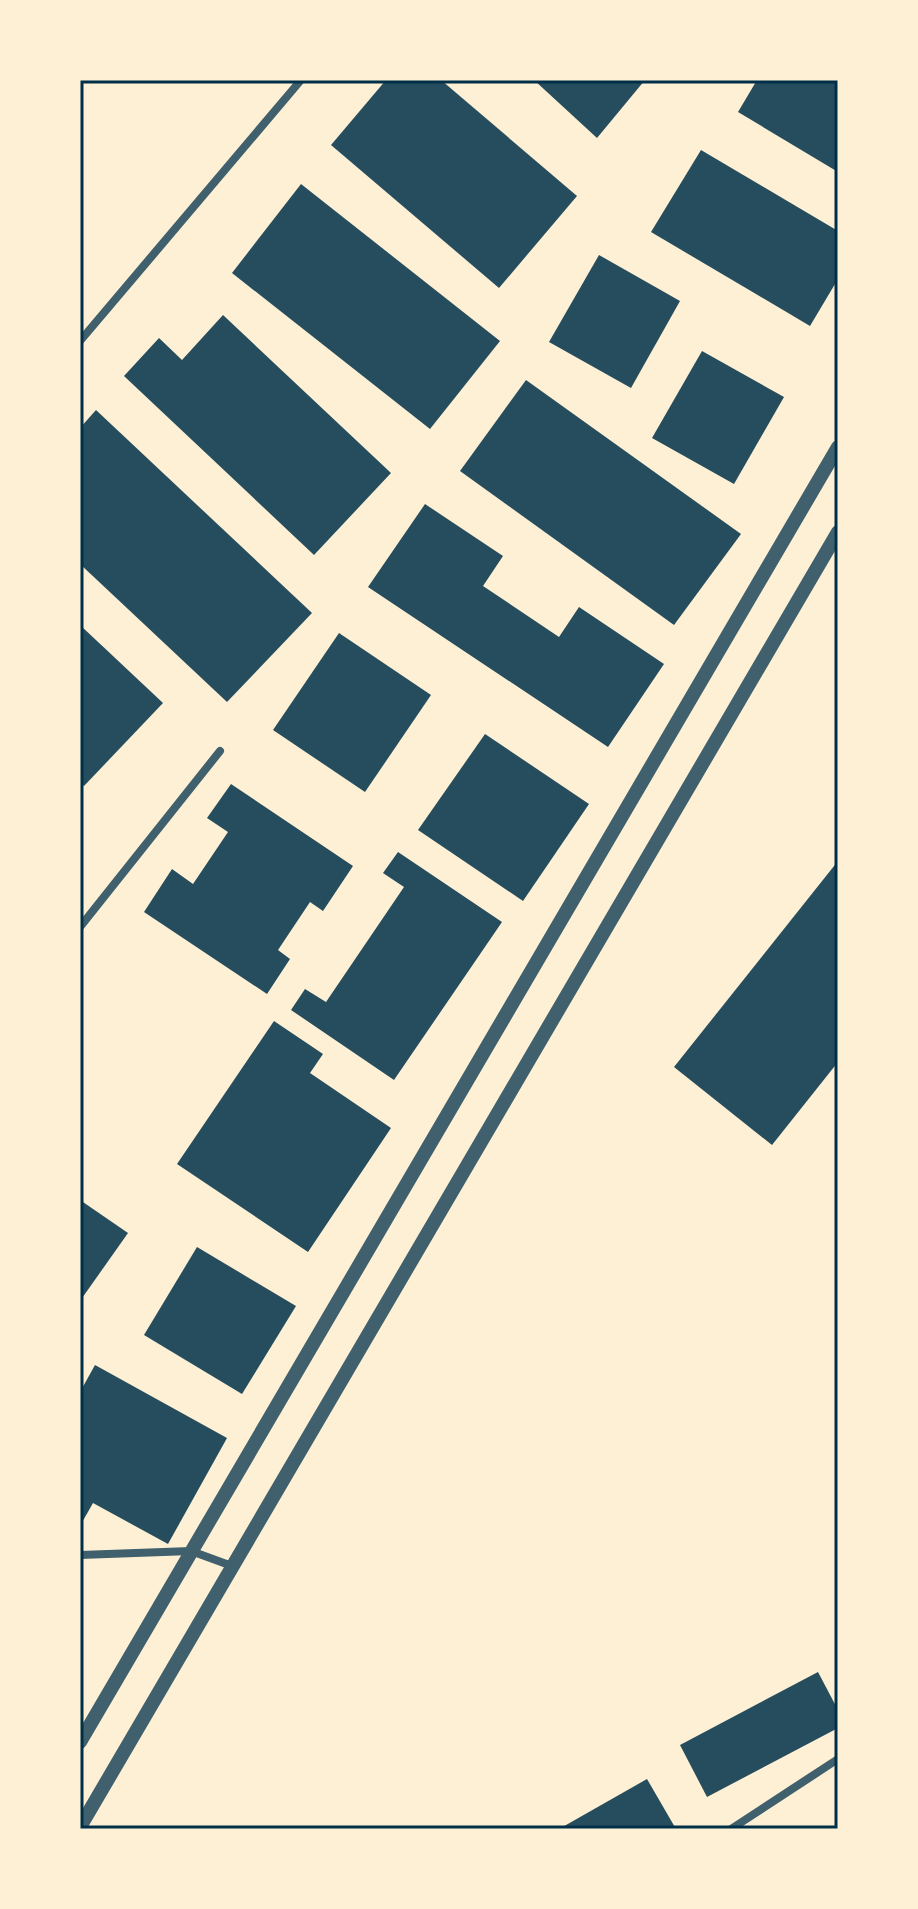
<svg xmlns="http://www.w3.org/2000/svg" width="918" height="1909" viewBox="0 0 918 1909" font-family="'Golos Text',sans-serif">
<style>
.building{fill:#264d5e}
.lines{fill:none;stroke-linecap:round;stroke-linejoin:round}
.minor{stroke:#3f606c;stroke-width:8}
.tertiary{stroke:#3f606c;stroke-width:14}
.neatline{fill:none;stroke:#003049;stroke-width:3}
</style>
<rect width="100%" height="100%" fill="#fdf0d5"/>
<g class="building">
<polygon points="386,80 441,80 577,196 499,288 331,145"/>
<polygon points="534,80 645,80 597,138"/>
<polygon points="757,80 838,80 838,172 738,112"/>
<polygon points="701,150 838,231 838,279 810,326 651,232"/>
<polygon points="301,184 500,341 430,429 232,273"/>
<polygon points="599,255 680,301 631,388 549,342"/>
<polygon points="223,315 391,473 314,555 124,376 159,338 182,360"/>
<polygon points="702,351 784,397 734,484 652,438"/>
<polygon points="526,380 741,534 674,625 460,471"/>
<polygon points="96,410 312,613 227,702 80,564 80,428"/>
<polygon points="425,504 503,556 483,586 559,637 579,607 664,664 608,747 368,587"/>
<polygon points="80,625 163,703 84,786 80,783"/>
<polygon points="339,633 431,695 365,792 273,730"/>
<polygon points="485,734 589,804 523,901 418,830"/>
<polygon points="231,784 353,866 323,911 310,902 278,950 290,959 267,994 144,912 172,869 193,884 228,832 207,818"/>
<polygon points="398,852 502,922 394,1080 291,1010 305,989 326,1002 404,887 383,873"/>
<polygon points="838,861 838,1062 772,1145 674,1067"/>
<polygon points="274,1021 323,1054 310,1073 391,1128 308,1252 177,1164"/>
<polygon points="80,1200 128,1233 80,1301"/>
<polygon points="197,1247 296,1306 242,1394 144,1335"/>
<polygon points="95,1365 227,1438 168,1544 93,1503 80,1526 80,1392"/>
<polygon points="818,1672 838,1710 838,1728 707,1797 680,1745"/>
<polygon points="647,1779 676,1829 559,1829"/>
</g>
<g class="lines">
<g class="minor">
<polyline points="80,341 301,80"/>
<polyline points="80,927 220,751"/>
<polyline points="80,1555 191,1551 232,1566"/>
<polyline points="731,1829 838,1759"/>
</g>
<g class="tertiary">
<polyline points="80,1742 838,447"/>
<polyline points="80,1827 838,532"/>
</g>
</g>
<rect width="918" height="1909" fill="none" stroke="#fdf0d5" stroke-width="164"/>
<rect x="82" y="82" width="754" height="1745" class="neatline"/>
</svg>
